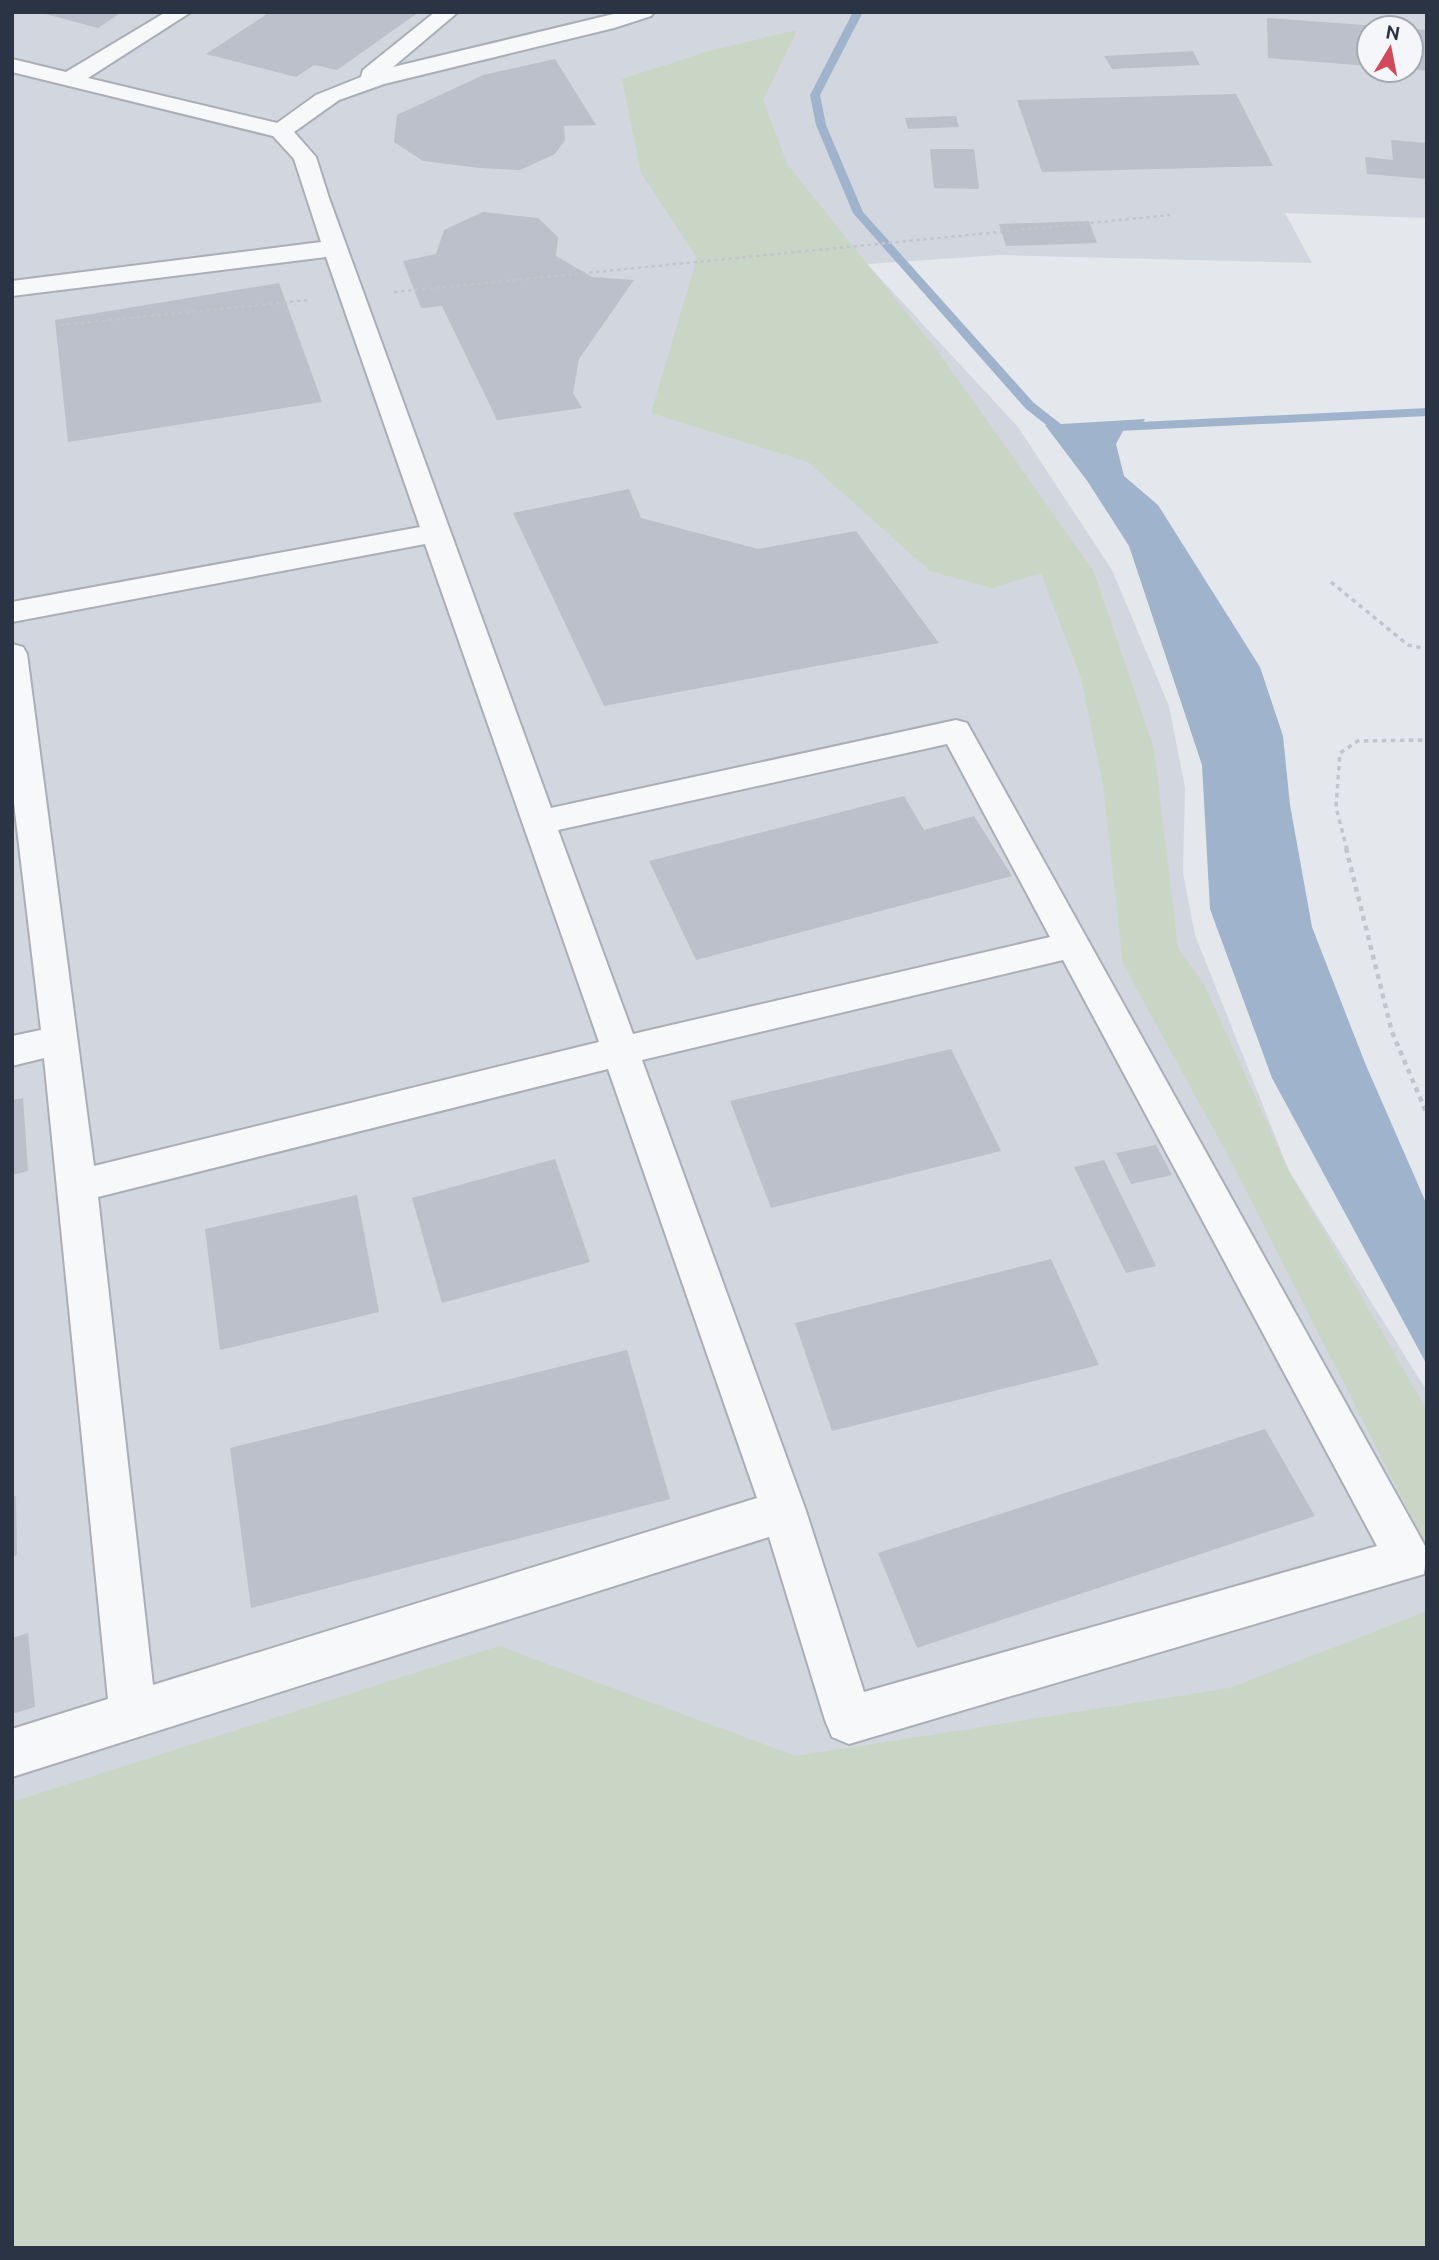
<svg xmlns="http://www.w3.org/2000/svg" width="1439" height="2260" viewBox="0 0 1439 2260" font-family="Ubuntu,sans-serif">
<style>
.built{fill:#d2d6de;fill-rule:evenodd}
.green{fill:#c9d6c5}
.water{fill:#9fb4cc}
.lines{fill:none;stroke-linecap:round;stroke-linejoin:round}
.stream{fill:#9fb4cc;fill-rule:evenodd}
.building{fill:#bbc0ca}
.minor-casing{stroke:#a9aeb7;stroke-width:4}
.path-far2{stroke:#c2c5cb;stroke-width:2.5;stroke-dasharray:3.5 3.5;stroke-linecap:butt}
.path-far1{stroke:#c2c5cb;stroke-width:3.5;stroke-dasharray:4.5 4.5;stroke-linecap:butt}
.path{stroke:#c2c5cb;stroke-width:4.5;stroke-dasharray:5 5;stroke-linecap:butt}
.minor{fill:#f7f8fa;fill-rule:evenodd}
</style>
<rect width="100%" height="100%" fill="#e4e7ec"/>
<path class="built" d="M12 12H1427V218L1285 213 1312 263 1000 255 867 264 1018 427 1112 570 1169 706 1185 788 1183 873 1195 935 1289 1171 1427 1391V2248H12ZM1369 28H1411V70H1369Z"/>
<g class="green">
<polygon points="797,30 763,100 787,164 939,353 1093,570 1154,748 1178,948 1204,984 1289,1171 1427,1410 1427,1547 1231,1161 1123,964 1103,785 1081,678 1041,573 992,588 930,571 808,462 651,413 697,258 641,173 622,79 709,51"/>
<polygon points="1427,1611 1427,2248 12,2248 12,1802 499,1646 796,1756 1230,1688"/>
</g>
<polygon class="water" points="1145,419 1139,429 1124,429 1116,444 1124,476 1158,505 1260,667 1283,736 1290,805 1312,927 1365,1063 1427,1205 1427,1365 1272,1078 1210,909 1202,765 1129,546 1088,482 1045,425"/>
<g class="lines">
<g class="stream">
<polygon points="853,12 863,12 820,95 826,125 863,212 1034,403 1075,435 1075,441 1067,441 1026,409 853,213 816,125 810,95"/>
<polygon points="1427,408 1427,416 1119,431 1113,427 1119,423"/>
</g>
</g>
<g class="building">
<polygon points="38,12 122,12 98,28"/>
<polygon points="270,12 419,12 337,70 314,65 296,77 206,54"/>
<polygon points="1267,18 1378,26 1369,28 1369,66 1268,58"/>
<polygon points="1411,29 1427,30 1427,71 1411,69"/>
<polygon points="1193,51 1200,65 1112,69 1104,56"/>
<polygon points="555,59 596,125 564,126 565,140 555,154 520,170 480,168 423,161 394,142 397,115 483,75"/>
<polygon points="1236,94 1273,166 1042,172 1017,100"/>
<polygon points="956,116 959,127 908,129 905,118"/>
<polygon points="1391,140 1427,143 1427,179 1367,174 1365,157 1393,160"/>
<polygon points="930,149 974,149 979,189 934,188"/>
<polygon points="483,212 538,218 558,237 556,256 592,277 634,280 579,359 573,393 582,408 497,420 442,306 421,308 403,261 436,254 444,230"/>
<polygon points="1089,221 1097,243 1006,246 999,224"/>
<polygon points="279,283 322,402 68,442 55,320"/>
<polygon points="629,489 641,518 758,549 856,531 939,643 604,706 513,513"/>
<polygon points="904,796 924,830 974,816 1012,876 696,960 649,861"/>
<polygon points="951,1049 1001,1151 771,1208 730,1101"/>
<polygon points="23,1098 28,1171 12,1175 12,1100"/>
<polygon points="1156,1145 1172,1175 1131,1184 1116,1153"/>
<polygon points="555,1159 590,1262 442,1303 412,1198"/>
<polygon points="1104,1160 1156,1266 1126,1273 1074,1167"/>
<polygon points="357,1195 379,1312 220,1350 205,1229"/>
<polygon points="1051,1259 1099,1365 832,1431 795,1323"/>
<polygon points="627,1350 670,1499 251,1608 230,1448"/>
<polygon points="1265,1429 1315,1516 917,1648 878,1553"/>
<polygon points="16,1496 17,1555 12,1557 12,1497"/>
<polygon points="28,1633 35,1707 12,1714 12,1638"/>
</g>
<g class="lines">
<defs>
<path id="minor" d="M166 12H191L88 78 277 123 316 95 361 77 363 70 435 12H458L393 67 622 12H654L651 16 614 28 384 84 339 100 294 132 316 157 329 198 551 808 956 720 967 723 1424 1544 1427 1550 1424 1574 849 1744 832 1737 825 1720 769 1537 12 1777V1729L108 1699 44 1058 12 1066V1036L41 1030 12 786V644L23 647 27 654 94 1166 599 1042 425 544 12 622V602L420 527 326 257 12 296V281L321 242 294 159 273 136 12 72V59L66 72ZM947 744 1050 937 633 1034 558 830ZM1063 960 1377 1546 864 1692 806 1511 642 1060ZM608 1069 757 1498 153 1685 98 1197Z"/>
</defs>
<use href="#minor" class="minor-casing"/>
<g class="path-far2">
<polyline points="394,292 1170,215"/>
<polyline points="60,325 309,300"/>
</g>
<g class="path-far1">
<polyline points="1331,582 1408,645 1427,649"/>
<polyline points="1347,850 1336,807 1340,753 1358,741 1427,740"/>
</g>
<polyline class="path" points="1346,848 1392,1032 1427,1114"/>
<use href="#minor" class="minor"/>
</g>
<rect width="1439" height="2260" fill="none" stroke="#2b3445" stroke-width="28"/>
<g transform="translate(1390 49) rotate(10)"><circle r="33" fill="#f4f6f9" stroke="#a4a8b1" stroke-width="2"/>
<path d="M0-5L12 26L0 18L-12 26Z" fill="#d1495b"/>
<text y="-10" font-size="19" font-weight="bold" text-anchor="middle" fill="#2b3445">N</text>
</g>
</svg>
